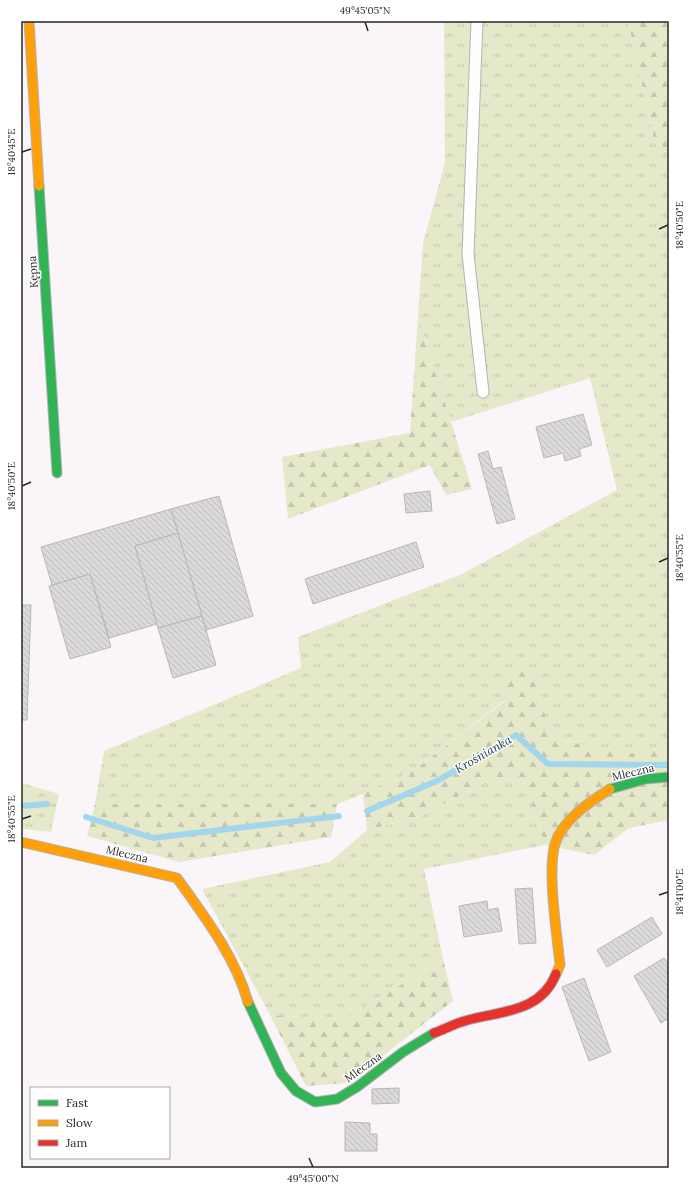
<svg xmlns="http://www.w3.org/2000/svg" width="690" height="1189" viewBox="0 0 690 1189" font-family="Lora,serif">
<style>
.grass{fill:url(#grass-tufts)}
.forest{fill:url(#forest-firs)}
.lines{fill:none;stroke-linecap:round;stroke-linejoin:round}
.stream{stroke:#a2d6ec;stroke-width:6}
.building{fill:url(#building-back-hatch);stroke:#b8b6b9}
.lane-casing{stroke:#b5b2b5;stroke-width:13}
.fast-casing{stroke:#b5b2b5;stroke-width:11}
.slow-casing{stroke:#b5b2b5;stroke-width:11}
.jam-casing{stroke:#b5b2b5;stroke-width:11}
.lane{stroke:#fefefe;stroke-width:11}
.fast{stroke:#30b455;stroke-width:9}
.slow{stroke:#ff9f0a;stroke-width:9}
.jam{stroke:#e5322d;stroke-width:9}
.ticks{fill:none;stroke:#2a272a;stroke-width:1.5}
.labels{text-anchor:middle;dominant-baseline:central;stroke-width:3;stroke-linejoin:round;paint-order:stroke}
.street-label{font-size:11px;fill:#2a272a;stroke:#fff}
.water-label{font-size:12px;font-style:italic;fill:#173b47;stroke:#fff}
.neatline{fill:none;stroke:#2a272a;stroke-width:1.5}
.ticks-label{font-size:10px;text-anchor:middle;fill:#2a272a}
</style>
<defs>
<pattern id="grass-tufts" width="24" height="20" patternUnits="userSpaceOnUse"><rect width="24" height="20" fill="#e6e8ca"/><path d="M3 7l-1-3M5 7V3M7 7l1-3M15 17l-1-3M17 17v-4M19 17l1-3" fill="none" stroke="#c5c7ae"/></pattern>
<pattern id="forest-firs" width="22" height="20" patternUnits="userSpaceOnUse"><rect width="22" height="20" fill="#e6e8ca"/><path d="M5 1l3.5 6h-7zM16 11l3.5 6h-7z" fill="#c5c7ae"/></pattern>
<pattern id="building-back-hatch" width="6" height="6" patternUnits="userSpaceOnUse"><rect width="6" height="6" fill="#dbd9dc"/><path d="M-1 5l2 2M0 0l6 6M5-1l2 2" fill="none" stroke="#bcbabd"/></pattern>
</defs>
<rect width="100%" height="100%" fill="#f9f5f9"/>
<g class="grass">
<polygon points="444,21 628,21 655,144 669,148 669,747 626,754 552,738 529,664 505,700 413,771 363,794 337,804 95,804 104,751 301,668 298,637 462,574 617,490 590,378 451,422 418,316 423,243 445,163"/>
<polygon points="495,777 524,781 545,845 424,869 443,959 345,1019 270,1015 202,889 330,862 367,830 419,817"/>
<polygon points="21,783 59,794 51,832 21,829"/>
</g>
<g class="forest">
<polygon points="628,21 669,21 669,148 655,144"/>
<polygon points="418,316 472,489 446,495 430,465 288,519 282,457 410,433"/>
<polygon points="529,664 552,738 626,754 669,747 669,820 629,828 594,855 545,845 524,781 495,777 419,817 367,830 363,794 413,771 505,701 505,669"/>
<polygon points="95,804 337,804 331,837 179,862 87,836"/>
<polygon points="443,959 453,1001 348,1083 306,1086 270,1015 345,1019"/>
</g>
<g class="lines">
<g class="stream">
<polyline points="21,806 47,804"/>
<polyline points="367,811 439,780 516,735 548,764 669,765"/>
<polyline points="86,817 153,838 339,816"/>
</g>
</g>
<g class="building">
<polygon points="583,414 592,445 579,449 581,456 565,461 563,453 544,458 536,427"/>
<polygon points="488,451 493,469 501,467 515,519 497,524 478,454"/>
<polygon points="430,491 432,511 406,513 404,494"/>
<polygon points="219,496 253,616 206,630 171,509"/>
<polygon points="171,509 178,533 135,546 157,624 109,638 90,574 52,585 41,547"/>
<polygon points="178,533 202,616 158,628 135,546"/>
<polygon points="416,542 424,567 313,604 305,579"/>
<polygon points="90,574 111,647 70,659 49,586"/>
<polygon points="21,605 31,605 27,720 21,720"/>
<polygon points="202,616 216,665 173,678 158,628"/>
<polygon points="532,888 536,943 519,944 515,889"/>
<polygon points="487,901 488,910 498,908 502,931 464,937 459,906"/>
<polygon points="652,917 662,934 607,967 597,950"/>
<polygon points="664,958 669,966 669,1018 661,1023 634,976"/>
<polygon points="584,978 611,1052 589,1061 562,987"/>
<polygon points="399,1088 399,1103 372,1104 372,1089"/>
<polygon points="345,1122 370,1123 370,1134 377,1134 377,1151 345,1151"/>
</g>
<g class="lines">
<defs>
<polyline id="lane" points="477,21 468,254 483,392"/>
<g id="fast">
<polyline points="39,186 57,473"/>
<polyline points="610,789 646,779 669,777"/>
<polyline points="248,1002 281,1073 296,1091 315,1102 337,1099 357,1087 403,1052 434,1033"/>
</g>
<g id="slow">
<polyline points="29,21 39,186"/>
<path d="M21 842 177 878C204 916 235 956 248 1002"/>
<path d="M556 974 560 965C557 934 547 872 555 844 562 820 591 801 610 789"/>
</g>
<path id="jam" d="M434 1033C445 1029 456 1023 468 1020 502 1011 541 1012 556 974"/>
</defs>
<use href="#lane" class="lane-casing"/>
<use href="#fast" class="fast-casing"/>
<use href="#slow" class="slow-casing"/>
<use href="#jam" class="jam-casing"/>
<use href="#lane" class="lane"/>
<use href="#fast" class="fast"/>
<use href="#slow" class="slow"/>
<use href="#jam" class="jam"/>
</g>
<path class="ticks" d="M365 22 368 31M22 152 31 149M659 229 668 225M22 486 31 482M659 562 668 558M22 819 31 816M659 895 668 892M309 1158 313 1167"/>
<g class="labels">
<g class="street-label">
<text transform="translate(33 272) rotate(-94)">Kępna</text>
<text transform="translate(633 772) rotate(-13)">Mleczna</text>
<text transform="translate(127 854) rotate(13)">Mleczna</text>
<text transform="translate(363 1067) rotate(-36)">Mleczna</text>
</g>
<g class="water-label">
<text transform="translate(483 754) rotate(-30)">Krośnianka</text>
</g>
</g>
<rect width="690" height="1189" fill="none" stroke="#ffffff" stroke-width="44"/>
<rect x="30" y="1087" width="140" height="72" fill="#ffffff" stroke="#aaa9aa"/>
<rect x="38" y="1100" width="20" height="6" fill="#30b455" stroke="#aaa9aa"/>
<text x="66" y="1107" font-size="12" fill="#2a272a">Fast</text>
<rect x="38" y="1120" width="20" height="6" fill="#ff9f0a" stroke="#aaa9aa"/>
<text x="66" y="1127" font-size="12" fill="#2a272a">Slow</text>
<rect x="38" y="1140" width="20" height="6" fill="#e5322d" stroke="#aaa9aa"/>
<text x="66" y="1147" font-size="12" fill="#2a272a">Jam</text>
<rect x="22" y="22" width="646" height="1145" class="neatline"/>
<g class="ticks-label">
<text x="365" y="14">49°45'05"N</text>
<text transform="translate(11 152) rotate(-90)" y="4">18°40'45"E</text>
<text transform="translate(679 225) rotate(-90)" y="4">18°40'50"E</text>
<text transform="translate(11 486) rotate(-90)" y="4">18°40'50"E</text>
<text transform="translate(679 558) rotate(-90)" y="4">18°40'55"E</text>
<text transform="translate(11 819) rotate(-90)" y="4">18°40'55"E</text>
<text transform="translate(679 892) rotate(-90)" y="4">18°41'00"E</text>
<text x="313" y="1182">49°45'00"N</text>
</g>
</svg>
